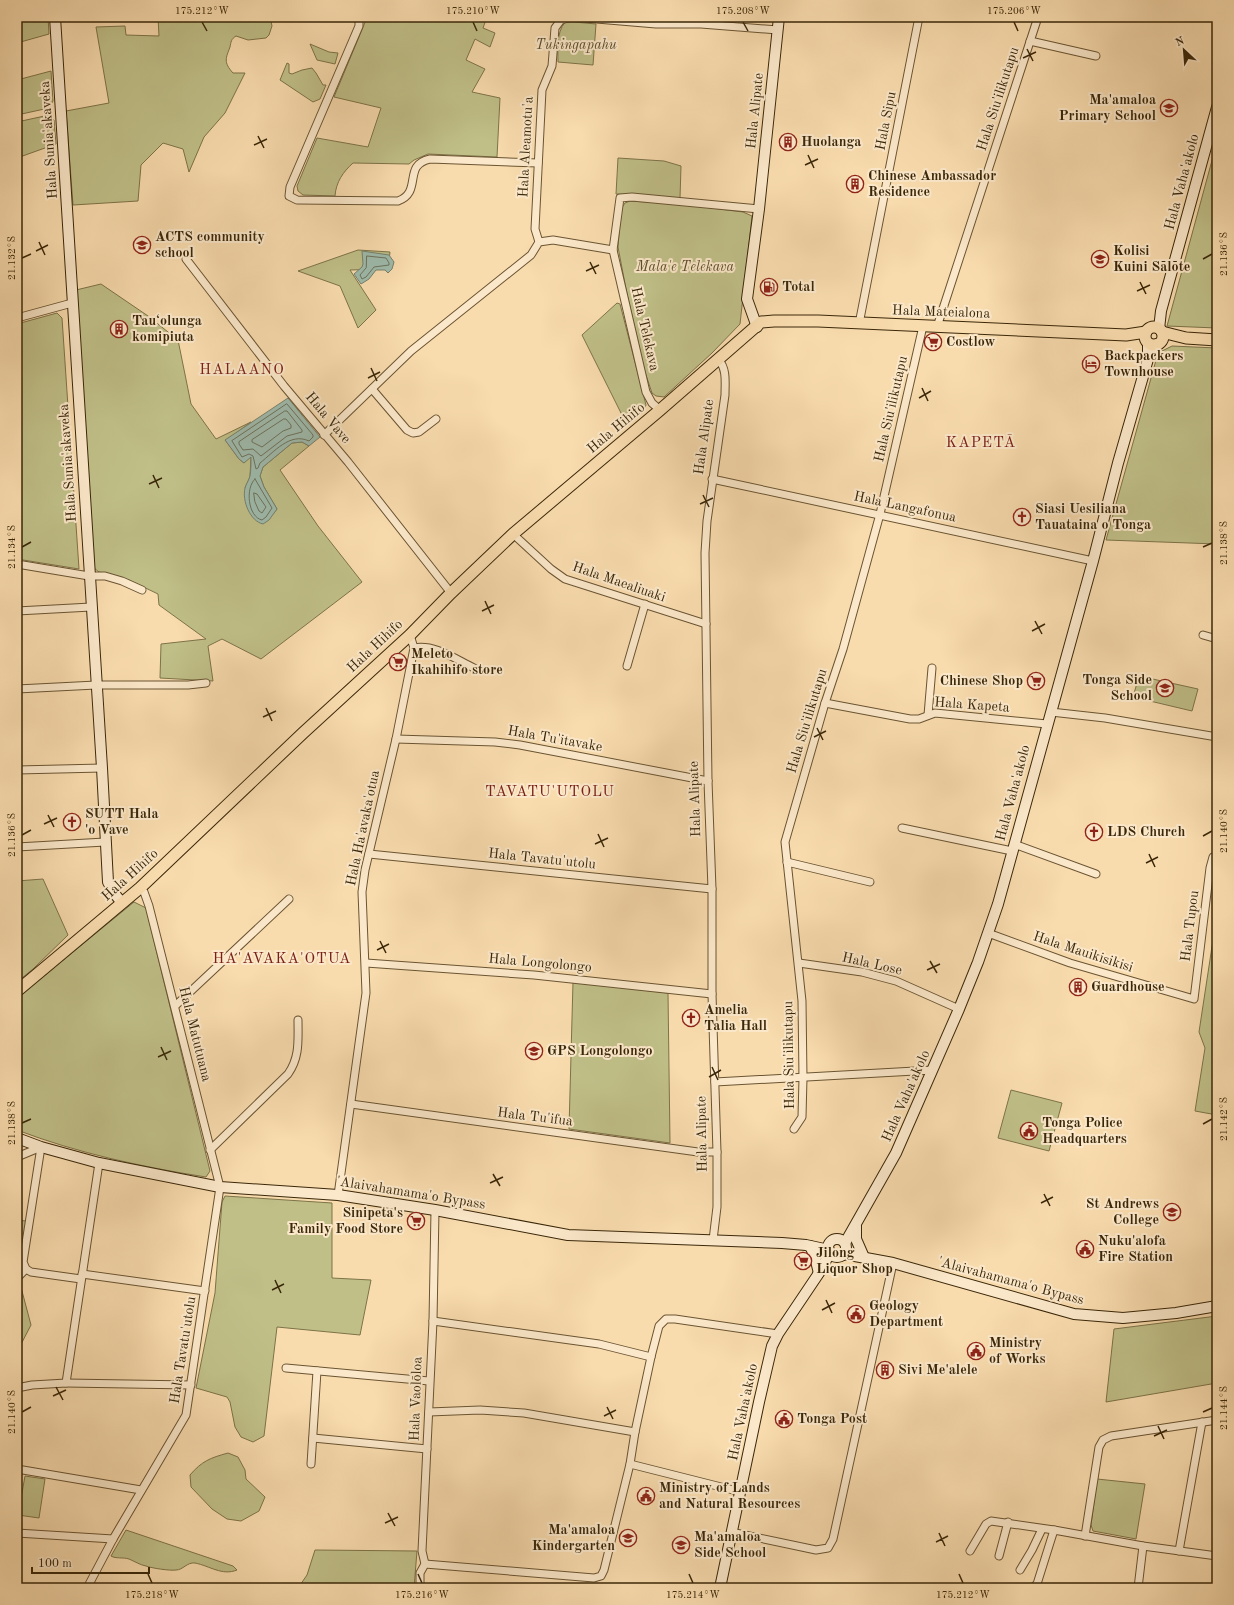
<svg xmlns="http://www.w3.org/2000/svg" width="1234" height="1605" viewBox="0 0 1234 1605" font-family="'Old Standard TT',serif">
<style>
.green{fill:#c0bf88;stroke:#7d7348}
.water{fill:#9ebbad;stroke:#76806b}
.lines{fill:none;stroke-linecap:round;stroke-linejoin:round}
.shore{stroke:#6c715b;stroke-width:1}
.street-casing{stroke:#6a5432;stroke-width:9}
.secondary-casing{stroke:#3a2709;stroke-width:12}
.primary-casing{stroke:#3a2709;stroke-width:13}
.street{stroke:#fbe8ca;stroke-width:7}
.secondary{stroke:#fbe8ca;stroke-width:10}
.primary{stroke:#f9dcae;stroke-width:11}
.ticks{fill:none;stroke:#3a2709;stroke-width:1.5}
.labels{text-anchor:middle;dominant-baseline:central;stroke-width:4;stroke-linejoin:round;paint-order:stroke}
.park-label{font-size:14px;font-style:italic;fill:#5c4d29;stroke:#fbe8ca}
.street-label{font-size:14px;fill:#3a2709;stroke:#fbe8ca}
.poi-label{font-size:14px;font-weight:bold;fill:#3a2709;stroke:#fbe8ca;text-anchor:start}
.neighbourhood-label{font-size:15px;letter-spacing:1px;fill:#7a1f14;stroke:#fbe8ca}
.neatline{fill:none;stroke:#3a2709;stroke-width:1.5}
.ticks-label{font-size:10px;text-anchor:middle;fill:#3a2709}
</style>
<rect width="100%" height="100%" fill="#f9dcae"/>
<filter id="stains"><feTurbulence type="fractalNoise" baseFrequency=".005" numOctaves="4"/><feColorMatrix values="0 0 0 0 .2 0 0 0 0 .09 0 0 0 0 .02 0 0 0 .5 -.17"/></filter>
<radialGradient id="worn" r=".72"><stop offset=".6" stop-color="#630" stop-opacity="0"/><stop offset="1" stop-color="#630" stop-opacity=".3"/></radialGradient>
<g class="green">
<polygon points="17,17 48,17 49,34 17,43"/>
<path d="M158 17H270L272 26 269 35 266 38 248 40 236 36C231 39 231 42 230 47 226 58 223 62 233 73H245L225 113 204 137 189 172 183 149 163 143 141 165 138 201 73 205 66 111 109 103 96 27 125 26 126 35 159 36Z"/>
<path d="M366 17H487L483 28 495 33 490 47 475 39 466 60 485 69 472 92 500 98 497 157 428 154 414 160 409 164 353 163C343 172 336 182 335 196L303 195 298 191 297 186 317 138 368 147 381 108 334 97 366 20Z"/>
<path d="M565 22H574L596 24 593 65 558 62C558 48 556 34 565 22Z"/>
<polygon points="310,44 329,52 338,53 335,64 317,60"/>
<polygon points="287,63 289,64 289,73 292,74 302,70 312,68 316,73 323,85 326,85 320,99 313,102 280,80"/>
<polygon points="51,71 53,101 49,108 17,115 17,80"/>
<polygon points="49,115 54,120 56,144 17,158 17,122"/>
<polygon points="1217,142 1217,328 1167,326"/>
<polygon points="618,158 664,161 681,166 680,198 616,194"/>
<polygon points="630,201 680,204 743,212 752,216 740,324 712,353 664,397 656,396 652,393 645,372 626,289 618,247 621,209 625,203"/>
<polygon points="358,250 390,252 388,269 350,270 376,310 358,328 340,286 298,271"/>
<polygon points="101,284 148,316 178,340 191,404 216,439 251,422 226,441 239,459 244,463 251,456 250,477 245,488 272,515 277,509 264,487 260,476 263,467 292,443 302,442 309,446 280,470 318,526 362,582 261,659 222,639 208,646 213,681 160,678 161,644 206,639 159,605 158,594 129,580 99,572 94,568 76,290"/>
<polygon points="617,303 620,304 646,405 643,412 627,425 582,335"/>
<polygon points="57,313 62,318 79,569 17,559 17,324"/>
<polygon points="1172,346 1217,348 1217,544 1106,540 1158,353"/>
<polygon points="1139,676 1198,689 1192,711 1133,697"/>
<polygon points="43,879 68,935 33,969 17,982 17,881"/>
<path d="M134 902 146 908 210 1171 206 1177C142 1167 77 1153 17 1130V998Z"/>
<polygon points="1217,937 1217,1115 1195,1111 1205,1048 1199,1032 1213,940"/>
<polygon points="573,982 668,993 670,1143 569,1129"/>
<polygon points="1011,1090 1062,1103 1049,1151 998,1138"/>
<polygon points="225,1196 332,1203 332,1278 371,1280 360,1335 277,1327 264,1436 253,1442 241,1437 235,1427 230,1402 227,1397 196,1388 215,1293 222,1202"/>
<polygon points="17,1220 26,1221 24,1247 18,1276 31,1325 18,1350 17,1350"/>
<polygon points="1217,1316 1217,1383 1106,1402 1114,1329"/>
<path d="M228 1453 238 1457 245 1470 246 1479 265 1497 259 1511 241 1521 227 1519 212 1509 191 1487 190 1475C202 1461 210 1458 228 1453Z"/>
<polygon points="25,1476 45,1479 39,1518 18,1515"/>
<polygon points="1097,1479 1145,1484 1136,1539 1093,1531 1091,1525"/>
<path d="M126 1530 233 1566 237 1570C222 1576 210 1566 195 1563 187 1562 183 1570 176 1570 170 1571 151 1568 146 1566 140 1565 134 1561 129 1559 123 1557 116 1559 111 1556Z"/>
<polygon points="315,1550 417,1551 414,1588 298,1588 307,1575"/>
</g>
<g class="water">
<polygon points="362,251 389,255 394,262 392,269 388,273 385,270 376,270 369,279 361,284 354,274 362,267 363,264"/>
<path d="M288 398 320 437 309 446 302 442 292 443 263 467 260 476 264 487 277 509 269 520 263 524C250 521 242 501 245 488 246 484 249 480 250 476 251 470 251 463 251 457L244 463 239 459 225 440Z"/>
</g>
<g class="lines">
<g class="shore">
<polygon points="367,256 386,258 389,263 389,265 374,267 366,277 362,279 360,275 366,268"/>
<path d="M287 404 313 435V437L309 441C290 432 274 452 260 463L258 468 256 469 253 456 249 454 242 457 232 441Z"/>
<polygon points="285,411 287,411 302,430 302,432 287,436 261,456 253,449 243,450 239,444 239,442"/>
<polygon points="284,419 286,419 291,425 291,428 283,431 262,447 252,442 252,440"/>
<path d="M255 479 272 508 266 517 262 520C248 517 245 488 255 479Z"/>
<polygon points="254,493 257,494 266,507 262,513 259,511 255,502"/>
</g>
<defs>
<g id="street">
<path d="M359 17V26L290 187 289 196 297 200 398 201C423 192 402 165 430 159L538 163"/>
<polyline points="573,17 656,24 701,24 778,30"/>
<polyline points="1030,41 1096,56"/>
<polyline points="539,242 535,229 542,90 552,66 555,28 561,20 572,17"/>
<polyline points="186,259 284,386 348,462 451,593"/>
<polyline points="17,318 72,303"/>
<polyline points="859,324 919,17"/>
<polyline points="937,327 1038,17"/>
<polyline points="372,389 407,430 413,433 419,432 436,419"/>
<polyline points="660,410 652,403 646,392 613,250 620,198 632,197 759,209"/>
<polyline points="324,435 411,351 531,255 539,242 553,240 613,250"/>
<polyline points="712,479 1093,561"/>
<polyline points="513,534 551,569 565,579 706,624"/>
<polyline points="17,564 89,576 105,576 122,581 142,590"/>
<polyline points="17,611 91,607"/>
<polyline points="1203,635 1217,639"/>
<path d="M414 648C435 644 455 659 474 668"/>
<polyline points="627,666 645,604"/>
<polyline points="17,689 96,685 188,685 206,683"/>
<polyline points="825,703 910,719 919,719 935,713 1047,724"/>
<polyline points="1051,712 1105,718 1217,737"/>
<polyline points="928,715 932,668"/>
<polyline points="396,739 495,742 520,745 708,781"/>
<polyline points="17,770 102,768"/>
<polyline points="902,828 1012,851"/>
<polyline points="1014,844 1096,874"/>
<polyline points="17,847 105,842"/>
<polyline points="369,854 712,889"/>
<polyline points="787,862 870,882"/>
<polyline points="988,933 1070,963 1194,999 1210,868 1213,857 1217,858"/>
<polyline points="366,963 534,975 712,994"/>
<polyline points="799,963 862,972 896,981 959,1009"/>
<polyline points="175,1006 289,899"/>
<polyline points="715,1082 933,1070"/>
<polyline points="351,1104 698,1152 717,1152"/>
<polyline points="794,1129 802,1117 803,1078 802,1001 785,842 825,703 843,649 880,514 923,326"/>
<path d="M210 1150 288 1074C300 1057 298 1040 298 1020"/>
<polyline points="17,1157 41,1147 23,1262 26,1269 31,1272 81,1279"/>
<polyline points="338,1195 366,993 362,892 365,870 396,739 414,648 410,635"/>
<path d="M713 1240 717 1207V1152L712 994V889L708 781 705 553 707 521 725 395C725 382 727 370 719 360"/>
<polyline points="82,1274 205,1291"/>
<polyline points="17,1278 26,1269"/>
<polyline points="433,1321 599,1344 651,1357 635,1432"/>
<polyline points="651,1357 659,1326 666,1319 675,1319 778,1334"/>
<polyline points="286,1368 429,1381"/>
<polyline points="66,1383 191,1385"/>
<polyline points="17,1388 32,1385 66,1383 99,1163"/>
<polyline points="313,1438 427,1449"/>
<polyline points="311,1464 317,1371"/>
<polyline points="630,1464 741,1492"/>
<polyline points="17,1469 141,1490"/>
<polyline points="731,1532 816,1550 828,1548 833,1539 893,1263"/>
<polyline points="17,1533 113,1539"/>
<polyline points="1085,1536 1099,1447 1103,1440 1111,1436 1217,1420"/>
<polyline points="970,1551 986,1524 991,1521 1054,1530"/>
<polyline points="1179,1551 1202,1422"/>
<polyline points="999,1556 1008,1522"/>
<polyline points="425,1564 594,1578 601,1576 604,1570 630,1464 635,1432 524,1413 480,1410 429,1412"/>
<polyline points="1020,1570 1032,1550 1042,1529"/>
<polyline points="87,1588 113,1539 186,1415 220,1187 149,906 144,892 140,888"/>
<polyline points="420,1588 420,1573 425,1564 422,1551 433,1321 435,1210"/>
<polyline points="1032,1588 1037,1584 1054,1530 1143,1546 1217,1556"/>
<polyline points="1138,1588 1143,1546"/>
</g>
<g id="secondary">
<polyline points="55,17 102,768 108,882 114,893 122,903"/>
<polyline points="757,327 747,299 759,209 779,17"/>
<polyline points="1159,329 1161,311 1217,107"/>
<polyline points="1148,359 1157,344"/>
<polyline points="17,1138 41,1147 99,1163 220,1187 338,1195 435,1210 568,1235 782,1243 806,1245 829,1250"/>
<polyline points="856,1226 856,1239 863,1255"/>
<circle cx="837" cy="1248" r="9"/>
<polyline points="845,1243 896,1153 959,1009 978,962 998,904 1093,561 1118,463 1148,359 1148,343"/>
<polyline points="810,1246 815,1257 819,1273"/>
<polyline points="844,1254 893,1263 1074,1314 1123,1318 1176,1313 1217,1306"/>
<polyline points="720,1588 759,1402 772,1346 778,1334 817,1276 830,1253"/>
</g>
<g id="primary">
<circle cx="1154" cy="336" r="9"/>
<polyline points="1162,332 1186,338 1217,340"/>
<polyline points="17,991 140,888 303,733 410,635 451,593 513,534 660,410 761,322 774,321 818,321 1126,335 1146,332"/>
</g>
</defs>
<use href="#street" class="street-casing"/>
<use href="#secondary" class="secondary-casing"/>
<use href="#primary" class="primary-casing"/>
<use href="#street" class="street"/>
<use href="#secondary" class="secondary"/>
<use href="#primary" class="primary"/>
</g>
<path class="ticks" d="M202 22 207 31M473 22 477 31M743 22 748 31M1014 22 1018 31M1027 49 1033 61M1023 58 1036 52M258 136 264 148M254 145 267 139M808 155 814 168M805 165 818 159M39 242 45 255M36 251 48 245M22 258 31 254M1203 259 1212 254M590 262 596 274M586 271 599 265M1140 282 1146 294M1137 291 1150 285M371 368 377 381M368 378 380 372M922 388 928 401M919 398 931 391M153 475 159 488M149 484 162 478M703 495 709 507M700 504 713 498M22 547 31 542M1203 547 1212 543M485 601 491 614M482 611 494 605M1035 621 1042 634M1032 631 1045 624M266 708 272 721M263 717 276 711M817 728 823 740M814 737 826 731M48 815 54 827M44 824 57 818M598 834 604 847M22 835 31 830M1203 836 1212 831M595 844 608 838M1149 854 1155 867M1146 863 1158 857M380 941 386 953M377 950 389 944M930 961 937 973M927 970 940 964M161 1047 167 1060M158 1057 171 1051M712 1067 718 1080M709 1077 721 1070M22 1123 31 1119M1203 1124 1212 1119M493 1174 500 1186M490 1183 503 1177M1044 1194 1050 1206M1041 1203 1053 1197M275 1280 281 1293M272 1290 284 1284M826 1300 832 1313M822 1310 835 1303M56 1387 63 1400M53 1396 66 1390M607 1407 613 1419M22 1412 31 1407M1203 1412 1212 1408M604 1416 616 1410M1158 1426 1164 1439M1154 1436 1167 1430M388 1513 395 1526M385 1523 398 1517M939 1533 945 1546M936 1542 948 1536M148 1574 152 1583M418 1574 422 1583M689 1574 693 1583M959 1574 963 1583"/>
<defs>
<symbol id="school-ring" viewBox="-11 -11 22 22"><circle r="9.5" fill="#fbe8ca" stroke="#8f2418" stroke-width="1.5"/><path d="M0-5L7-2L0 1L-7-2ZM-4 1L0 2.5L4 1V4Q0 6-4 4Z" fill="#8f2418"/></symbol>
<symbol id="building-ring" viewBox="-11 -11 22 22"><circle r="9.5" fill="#fbe8ca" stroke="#8f2418" stroke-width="1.5"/><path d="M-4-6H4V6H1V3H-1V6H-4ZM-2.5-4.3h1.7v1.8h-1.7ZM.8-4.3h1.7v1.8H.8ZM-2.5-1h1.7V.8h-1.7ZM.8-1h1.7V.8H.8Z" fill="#8f2418"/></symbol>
<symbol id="fuel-ring" viewBox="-11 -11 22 22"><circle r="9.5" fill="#fbe8ca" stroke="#8f2418" stroke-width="1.5"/><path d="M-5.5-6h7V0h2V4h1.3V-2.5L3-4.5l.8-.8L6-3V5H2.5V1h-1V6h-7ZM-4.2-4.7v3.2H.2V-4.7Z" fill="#8f2418"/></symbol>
<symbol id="supermarket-ring" viewBox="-11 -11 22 22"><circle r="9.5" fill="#fbe8ca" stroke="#8f2418" stroke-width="1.5"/><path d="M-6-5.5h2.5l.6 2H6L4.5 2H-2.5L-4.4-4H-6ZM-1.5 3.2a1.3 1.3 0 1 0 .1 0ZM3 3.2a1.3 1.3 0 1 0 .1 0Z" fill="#8f2418"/></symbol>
<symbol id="hotel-ring" viewBox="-11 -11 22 22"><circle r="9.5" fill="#fbe8ca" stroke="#8f2418" stroke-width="1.5"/><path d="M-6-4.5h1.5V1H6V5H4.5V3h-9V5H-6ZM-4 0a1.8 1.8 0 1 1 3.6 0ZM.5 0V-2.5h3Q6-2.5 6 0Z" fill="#8f2418"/></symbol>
<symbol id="church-ring" viewBox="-11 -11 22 22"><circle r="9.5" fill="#fbe8ca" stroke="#8f2418" stroke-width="1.5"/><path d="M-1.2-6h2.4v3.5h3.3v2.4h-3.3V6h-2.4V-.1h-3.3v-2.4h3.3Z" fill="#8f2418"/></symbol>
<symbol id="civic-ring" viewBox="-11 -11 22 22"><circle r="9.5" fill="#fbe8ca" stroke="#8f2418" stroke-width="1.5"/><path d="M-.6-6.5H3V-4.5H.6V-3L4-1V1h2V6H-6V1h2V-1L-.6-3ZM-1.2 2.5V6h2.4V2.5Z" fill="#8f2418"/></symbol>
</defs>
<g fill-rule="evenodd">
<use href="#school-ring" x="1159" y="98" width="20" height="20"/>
<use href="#building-ring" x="778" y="132" width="20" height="20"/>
<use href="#building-ring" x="845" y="174" width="20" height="20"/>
<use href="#school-ring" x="132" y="235" width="20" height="20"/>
<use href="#school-ring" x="1090" y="249" width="20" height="20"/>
<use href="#fuel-ring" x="759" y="277" width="20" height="20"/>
<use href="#building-ring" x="109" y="319" width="20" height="20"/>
<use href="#supermarket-ring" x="923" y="332" width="20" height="20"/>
<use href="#hotel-ring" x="1081" y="354" width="20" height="20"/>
<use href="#church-ring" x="1012" y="507" width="20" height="20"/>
<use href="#supermarket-ring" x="388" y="652" width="20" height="20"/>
<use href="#supermarket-ring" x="1026" y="671" width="20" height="20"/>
<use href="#school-ring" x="1155" y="678" width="20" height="20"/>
<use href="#church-ring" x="62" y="812" width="20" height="20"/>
<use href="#church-ring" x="1084" y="822" width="20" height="20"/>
<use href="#building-ring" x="1068" y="977" width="20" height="20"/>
<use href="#church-ring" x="681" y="1008" width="20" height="20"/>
<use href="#school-ring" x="524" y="1041" width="20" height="20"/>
<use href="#civic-ring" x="1019" y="1121" width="20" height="20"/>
<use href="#school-ring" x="1162" y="1202" width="20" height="20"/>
<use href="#supermarket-ring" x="406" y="1211" width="20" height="20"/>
<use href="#civic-ring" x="1075" y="1239" width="20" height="20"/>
<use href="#supermarket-ring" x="793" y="1251" width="20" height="20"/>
<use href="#civic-ring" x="846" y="1304" width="20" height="20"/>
<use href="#civic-ring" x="966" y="1341" width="20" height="20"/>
<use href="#building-ring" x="875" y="1360" width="20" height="20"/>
<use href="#civic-ring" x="774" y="1409" width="20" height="20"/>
<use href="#civic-ring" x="636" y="1486" width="20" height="20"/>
<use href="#school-ring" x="618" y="1528" width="20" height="20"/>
<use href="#school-ring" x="671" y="1535" width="20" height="20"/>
</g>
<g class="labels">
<g class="park-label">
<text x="576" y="45">Tukingapahu</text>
<text x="685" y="267">Mala'e Telekava</text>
</g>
<g class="street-label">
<text transform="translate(998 99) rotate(-72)">Hala Siu'ilikutapu</text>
<text transform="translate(755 111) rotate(-84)">Hala Alipate</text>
<text transform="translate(886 121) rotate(-79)">Hala Sipu</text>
<text transform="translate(49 140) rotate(-94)">Hala Sunia'akaveka</text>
<text transform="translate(526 147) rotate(-87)">Hala Aleamotu'a</text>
<text transform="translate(1182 182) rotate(-75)">Hala Vaha'akolo</text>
<text transform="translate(941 312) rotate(2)">Hala Mateialona</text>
<text transform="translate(645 329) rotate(77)">Hala Telekava</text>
<text transform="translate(891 409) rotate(-77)">Hala Siu'ilikutapu</text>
<text transform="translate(328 418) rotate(50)">Hala Vave</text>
<text transform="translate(616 428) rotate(-40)">Hala Hihifo</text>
<text transform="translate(704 437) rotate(-82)">Hala Alipate</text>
<text transform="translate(68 463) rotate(-94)">Hala Sunia'akaveka</text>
<text transform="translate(905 507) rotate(12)">Hala Langafonua</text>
<text transform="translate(619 582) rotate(19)">Hala Maealiuaki</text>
<text transform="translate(375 646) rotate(-43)">Hala Hihifo</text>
<text transform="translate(972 705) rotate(4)">Hala Kapeta</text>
<text transform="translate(807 721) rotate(-73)">Hala Siu'ilikutapu</text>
<text transform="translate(555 739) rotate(10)">Hala Tu'itavake</text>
<text transform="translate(1013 793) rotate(-75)">Hala Vaha'akolo</text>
<text transform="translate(695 799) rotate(-92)">Hala Alipate</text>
<text transform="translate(363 828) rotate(-78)">Hala Ha'avaka'otua</text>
<text transform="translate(542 859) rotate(6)">Hala Tavatu'utolu</text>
<text transform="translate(130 875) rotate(-42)">Hala Hihifo</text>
<text transform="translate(1190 926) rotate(-83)">Hala Tupou</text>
<text transform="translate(1083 952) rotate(18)">Hala Mauikisikisi</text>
<text transform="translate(540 963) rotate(5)">Hala Longolongo</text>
<text transform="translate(872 964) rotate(13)">Hala Lose</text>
<text transform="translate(195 1034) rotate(76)">Hala Matutuana</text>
<text transform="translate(789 1055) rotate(-91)">Hala Siu'ilikutapu</text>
<text transform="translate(906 1096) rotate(-66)">Hala Vaha'akolo</text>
<text transform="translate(535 1117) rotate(7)">Hala Tu'ifua</text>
<text transform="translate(702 1134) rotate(-91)">Hala Alipate</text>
<text transform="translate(411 1193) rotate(9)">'Alaivahamama'o Bypass</text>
<text transform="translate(1011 1281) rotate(15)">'Alaivahamama'o Bypass</text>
<text transform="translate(183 1350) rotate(-81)">Hala Tavatu'utolu</text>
<text transform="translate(416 1399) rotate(-88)">Hala Vaolōloa</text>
<text transform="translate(743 1412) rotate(-78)">Hala Vaha'akolo</text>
</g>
<g class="poi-label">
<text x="1156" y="100" text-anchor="end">Ma'amaloa<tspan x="1156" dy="16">Primary School</tspan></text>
<text x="801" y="142">Huolanga</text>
<text x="868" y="176">Chinese Ambassador<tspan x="868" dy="16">Residence</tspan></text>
<text x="155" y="237">ACTS community<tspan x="155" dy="16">school</tspan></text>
<text x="1113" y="251">Kolisi<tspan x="1113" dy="16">Kuini Sālōte</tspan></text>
<text x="782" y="287">Total</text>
<text x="132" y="321">Tauʻolunga<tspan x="132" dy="16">komipiuta</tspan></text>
<text x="946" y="342">Costlow</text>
<text x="1104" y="356">Backpackers<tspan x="1104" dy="16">Townhouse</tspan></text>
<text x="1035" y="509">Siasi Uesiliana<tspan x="1035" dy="16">Tauataina o Tonga</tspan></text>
<text x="411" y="654">Meleto<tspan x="411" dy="16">Ikahihifo store</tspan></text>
<text x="1152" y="680" text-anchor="end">Tonga Side<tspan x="1152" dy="16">School</tspan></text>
<text x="1023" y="681" text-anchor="end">Chinese Shop</text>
<text x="85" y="814">SUTT Hala<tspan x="85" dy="16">'o Vave</tspan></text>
<text x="1107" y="832">LDS Church</text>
<text x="1091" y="987">Guardhouse</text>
<text x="704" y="1010">Amelia<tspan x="704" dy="16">Talia Hall</tspan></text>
<text x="547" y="1051">GPS Longolongo</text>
<text x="1042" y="1123">Tonga Police<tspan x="1042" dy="16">Headquarters</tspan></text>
<text x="1159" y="1204" text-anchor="end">St Andrews<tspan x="1159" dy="16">College</tspan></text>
<text x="403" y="1213" text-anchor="end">Sinipeta's<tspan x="403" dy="16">Family Food Store</tspan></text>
<text x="1098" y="1241">Nuku'alofa<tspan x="1098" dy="16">Fire Station</tspan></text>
<text x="816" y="1253">Jilong<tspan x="816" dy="16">Liquor Shop</tspan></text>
<text x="869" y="1306">Geology<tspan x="869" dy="16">Department</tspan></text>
<text x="989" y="1343">Ministry<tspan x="989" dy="16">of Works</tspan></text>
<text x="898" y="1370">Sivi Me'alele</text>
<text x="797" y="1419">Tonga Post</text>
<text x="659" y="1488">Ministry of Lands<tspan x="659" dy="16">and Natural Resources</tspan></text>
<text x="615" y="1530" text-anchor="end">Ma'amaloa<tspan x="615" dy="16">Kindergarten</tspan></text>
<text x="694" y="1537">Ma'amaloa<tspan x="694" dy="16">Side School</tspan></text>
</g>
<g class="neighbourhood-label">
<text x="242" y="370">HALAANO</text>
<text x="981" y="443">KAPETĀ</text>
<text x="550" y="792">TAVATU'UTOLU</text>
<text x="282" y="959">HA'AVAKA'OTUA</text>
</g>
</g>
<rect width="1234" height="1605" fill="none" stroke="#f9dcae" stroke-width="44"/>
<g transform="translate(1184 50) rotate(334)" stroke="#fbe8ca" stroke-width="3" paint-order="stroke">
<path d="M0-3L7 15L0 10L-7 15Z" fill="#3a2709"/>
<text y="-6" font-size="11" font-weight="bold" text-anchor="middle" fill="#3a2709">N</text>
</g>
<path d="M32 1567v6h117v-6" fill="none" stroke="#3a2709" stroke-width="2"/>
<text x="38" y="1567" font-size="12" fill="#3a2709" stroke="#fbe8ca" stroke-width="3" paint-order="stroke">100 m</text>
<rect x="22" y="22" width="1190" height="1561" class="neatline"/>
<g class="ticks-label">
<text x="202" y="14">175.212°W</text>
<text x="473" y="14">175.210°W</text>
<text x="743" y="14">175.208°W</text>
<text x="1014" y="14">175.206°W</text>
<text transform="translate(1223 254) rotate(-90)" y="4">21.136°S</text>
<text transform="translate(11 258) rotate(-90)" y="4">21.132°S</text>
<text transform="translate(1223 543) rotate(-90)" y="4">21.138°S</text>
<text transform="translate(11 547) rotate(-90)" y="4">21.134°S</text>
<text transform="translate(1223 831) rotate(-90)" y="4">21.140°S</text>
<text transform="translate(11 835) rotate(-90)" y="4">21.136°S</text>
<text transform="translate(1223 1119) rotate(-90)" y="4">21.142°S</text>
<text transform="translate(11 1123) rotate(-90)" y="4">21.138°S</text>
<text transform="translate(1223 1408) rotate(-90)" y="4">21.144°S</text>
<text transform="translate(11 1412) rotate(-90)" y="4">21.140°S</text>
<text x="152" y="1598">175.218°W</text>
<text x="422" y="1598">175.216°W</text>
<text x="693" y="1598">175.214°W</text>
<text x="963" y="1598">175.212°W</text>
</g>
<rect width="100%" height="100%" filter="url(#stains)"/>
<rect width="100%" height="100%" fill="url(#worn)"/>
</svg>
